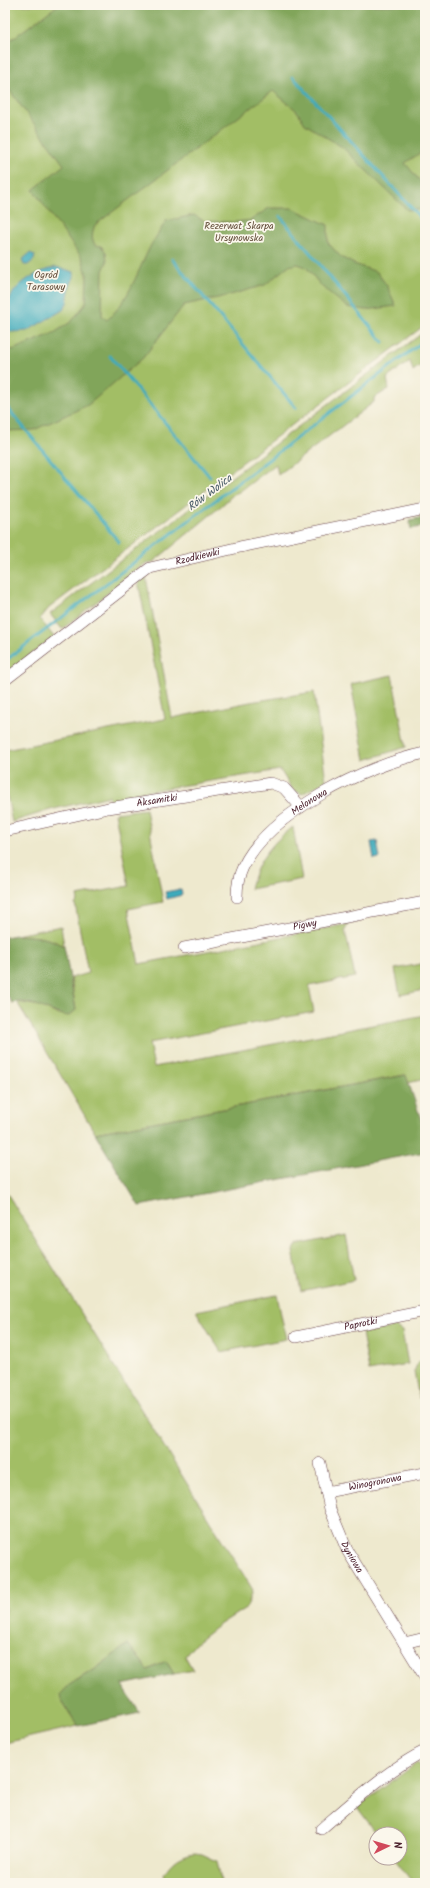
<svg xmlns="http://www.w3.org/2000/svg" width="430" height="1888" viewBox="0 0 430 1888" font-family="Kalam,sans-serif">
<style>
.green{fill:#a2be65;stroke:#766e48}
.forest{fill:#81a55a;stroke:#666242}
.water{fill:#3caabb;stroke:#436473}
.lines{fill:none;stroke-linecap:round;stroke-linejoin:round}
.stream{stroke:#3caabb;stroke-width:3}
.minor-casing{stroke:#633d43;stroke-width:12}
.minor{stroke:#fff;stroke-width:11}
.labels{text-anchor:middle;dominant-baseline:central;stroke-width:3.5;stroke-linejoin:round;paint-order:stroke}
.park-label{font-size:10px;fill:#644f3c;stroke:#fbf7ec}
.street-label{font-size:10px;fill:#4a1f2b;stroke:#fbf7ec}
.water-label{font-size:11px;font-style:italic;fill:#445765;stroke:#fbf7ec}
</style>
<rect width="100%" height="100%" fill="#fbf7ec"/>
<filter id="ink" filterUnits="userSpaceOnUse"><feTurbulence type="fractalNoise" baseFrequency=".025" numOctaves="2"/><feDisplacementMap in="SourceGraphic" scale="8" xChannelSelector="R" yChannelSelector="G"/><feConvolveMatrix kernelMatrix="1 2 1 2 8 2 1 2 1" color-interpolation-filters="sRGB"/></filter>
<filter id="wash" filterUnits="userSpaceOnUse"><feTurbulence type="fractalNoise" baseFrequency=".012" numOctaves="4" result="noise"/><feDisplacementMap in="SourceGraphic" scale="16" xChannelSelector="R" yChannelSelector="G"/><feGaussianBlur stdDeviation="0.9" result="paint"/><feColorMatrix in="noise" values="0 0 0 0 0 0 0 0 0 0 0 0 0 0 0 0 0 1.4 0 .05"/><feComposite in="paint" operator="in"/></filter>
<g filter="url(#wash)">
<rect width="100%" height="100%" fill="#eee9ce"/>
<g class="green">
<polygon points="5,5 425,5 425,325 49,608 40,619 54,637 5,674"/>
<polygon points="425,331 425,362 413,371 410,361 387,378 389,389 374,398 374,402 278,475 276,464 239,492 234,494 220,507 157,559 153,562 146,563 62,629 50,614"/>
<polygon points="146,577 172,718 250,702 314,692 326,781 302,794 293,790 280,770 142,792 144,797 110,804 109,796 50,810 12,822 5,785 5,750 165,719 138,581"/>
<polygon points="392,675 406,747 365,760 351,684"/>
<polygon points="146,809 163,902 128,909 139,964 349,924 345,930 355,977 309,986 314,1012 149,1043 154,1067 425,1015 425,1079 408,1083 405,1075 95,1133 17,1002 40,1006 59,1015 76,1010 71,978 88,973 75,904 78,901 77,896 129,886 115,813"/>
<path d="M293 827 302 879 250 889C257 862 270 844 293 827Z"/>
<path d="M61 926 64 946C49 937 33 936 16 935Z"/>
<polygon points="425,963 425,990 400,995 395,969"/>
<polygon points="5,1190 253,1590 247,1607 219,1625 196,1643 185,1656 193,1670 174,1674 166,1661 148,1670 128,1644 94,1670 71,1683 61,1700 78,1726 5,1743"/>
<polygon points="346,1235 354,1280 301,1291 293,1251 297,1245"/>
<polygon points="277,1295 286,1339 221,1352 196,1311"/>
<polygon points="396,1327 402,1331 408,1364 369,1371 362,1333"/>
<polygon points="425,1361 425,1397 419,1398 414,1372 418,1362"/>
<polygon points="417,1763 425,1773 425,1883 413,1883 394,1858 400,1858 400,1834 377,1834 357,1807"/>
<path d="M195 1853 202 1854 217 1861 221 1881 219 1883H168L164 1874C171 1861 180 1855 195 1853Z"/>
</g>
<g class="forest">
<path d="M58 5H425V150L405 163 425 187V209L407 210 342 147 305 124 297 111 273 91 95 225C92 233 91 237 95 245L101 246 106 252 107 262 103 271 102 316 107 320C130 299 137 272 151 245 156 237 161 229 166 221L194 215 204 221 234 222 251 220 269 208H292L328 225V243L341 257 354 264 377 272 387 286 396 306 366 310 347 307 321 286 307 268 298 264 288 266 265 285 227 296 184 305 143 358 88 405 34 430 5 431V347L12 350 54 333 72 321 86 303 87 275 82 258 33 190 64 165 5 84V44Z"/>
<polygon points="425,517 425,526 411,529 409,520"/>
<path d="M16 935C33 936 49 937 64 946L76 1010 69 1016C50 1014 31 998 12 1003L5 992V937Z"/>
<polygon points="406,1075 425,1131 425,1152 139,1206 95,1133"/>
<polygon points="128,1644 148,1670 166,1661 174,1674 122,1685 140,1713 78,1726 61,1700 60,1695 71,1683 94,1670"/>
</g>
<g class="water">
<polygon points="30,253 35,255 34,260 28,265 24,265 22,260"/>
<path d="M56 267 74 272V277L70 286 67 303 63 310 27 331 12 332 6 329C0 294 25 275 56 267Z"/>
<polygon points="377,841 380,858 374,859 371,842"/>
<polygon points="181,889 182,895 167,899 165,892"/>
</g>
<g class="lines">
<g class="stream">
<polyline points="293,77 425,223"/>
<polyline points="280,216 383,342"/>
<polyline points="172,259 296,408"/>
<polyline points="110,356 210,477"/>
<polyline points="5,405 119,542"/>
<polyline points="5,661 425,340"/>
</g>
</g>
</g>
<g filter="url(#ink)">
<g class="lines">
<defs>
<g id="minor">
<path id="s1" d="M5 680 150 568 240 547 425 509"/>
<path id="s2" d="M5 831 108 808 271 783 284 788 301 807"/>
<path id="s3" d="M237 897C237 887 238 877 243 867 269 812 367 765 425 753"/>
<path id="s4" d="M184 948 425 902"/>
<path id="s5" d="M296 1337 425 1311"/>
<path id="s6" d="M320 1463 330 1509 347 1550 425 1677"/>
<path id="s7" d="M326 1492 425 1473"/>
<polyline points="404,1643 425,1638"/>
<path d="M321 1829C350 1804 391 1767 425 1751"/>
</g>
</defs>
<use href="#minor" class="minor-casing"/>
<use href="#minor" class="minor"/>
</g>
</g>
<g class="labels">
<g class="park-label">
<text x="239" y="226">Rezerwat Skarpa<tspan x="239" dy="12">Ursynowska</tspan></text>
<text x="46" y="275">Ogród<tspan x="46" dy="12">Tarasowy</tspan></text>
</g>
<g class="street-label">
<text stroke="none"><textPath href="#s1" startOffset="232">Rzodkiewki</textPath></text>
<text stroke="none"><textPath href="#s2" startOffset="155">Aksamitki</textPath></text>
<text stroke="none"><textPath href="#s3" startOffset="125">Melonowa</textPath></text>
<text stroke="none"><textPath href="#s4" startOffset="123">Pigwy</textPath></text>
<text stroke="none"><textPath href="#s5" startOffset="66">Paprotki</textPath></text>
<text stroke="none"><textPath href="#s7" startOffset="50">Winogronowa</textPath></text>
<text stroke="none"><textPath href="#s6" startOffset="100">Dyniowa</textPath></text>
</g>
<g class="water-label">
<text transform="translate(210 493) rotate(-37)">Rów Wolica</text>
</g>
</g>
<rect width="430" height="1888" fill="none" stroke="#fbf7ec" stroke-width="20"/>
<g transform="translate(388 1846) rotate(85)"><circle r="19" fill="#fbf7ec" stroke="#b4a19f"/>
<path d="M0-3L7 15L0 10L-7 15Z" fill="#d1495b"/>
<text y="-6" font-size="11" font-weight="bold" text-anchor="middle" fill="#4a1f2b">N</text>
</g>
</svg>
